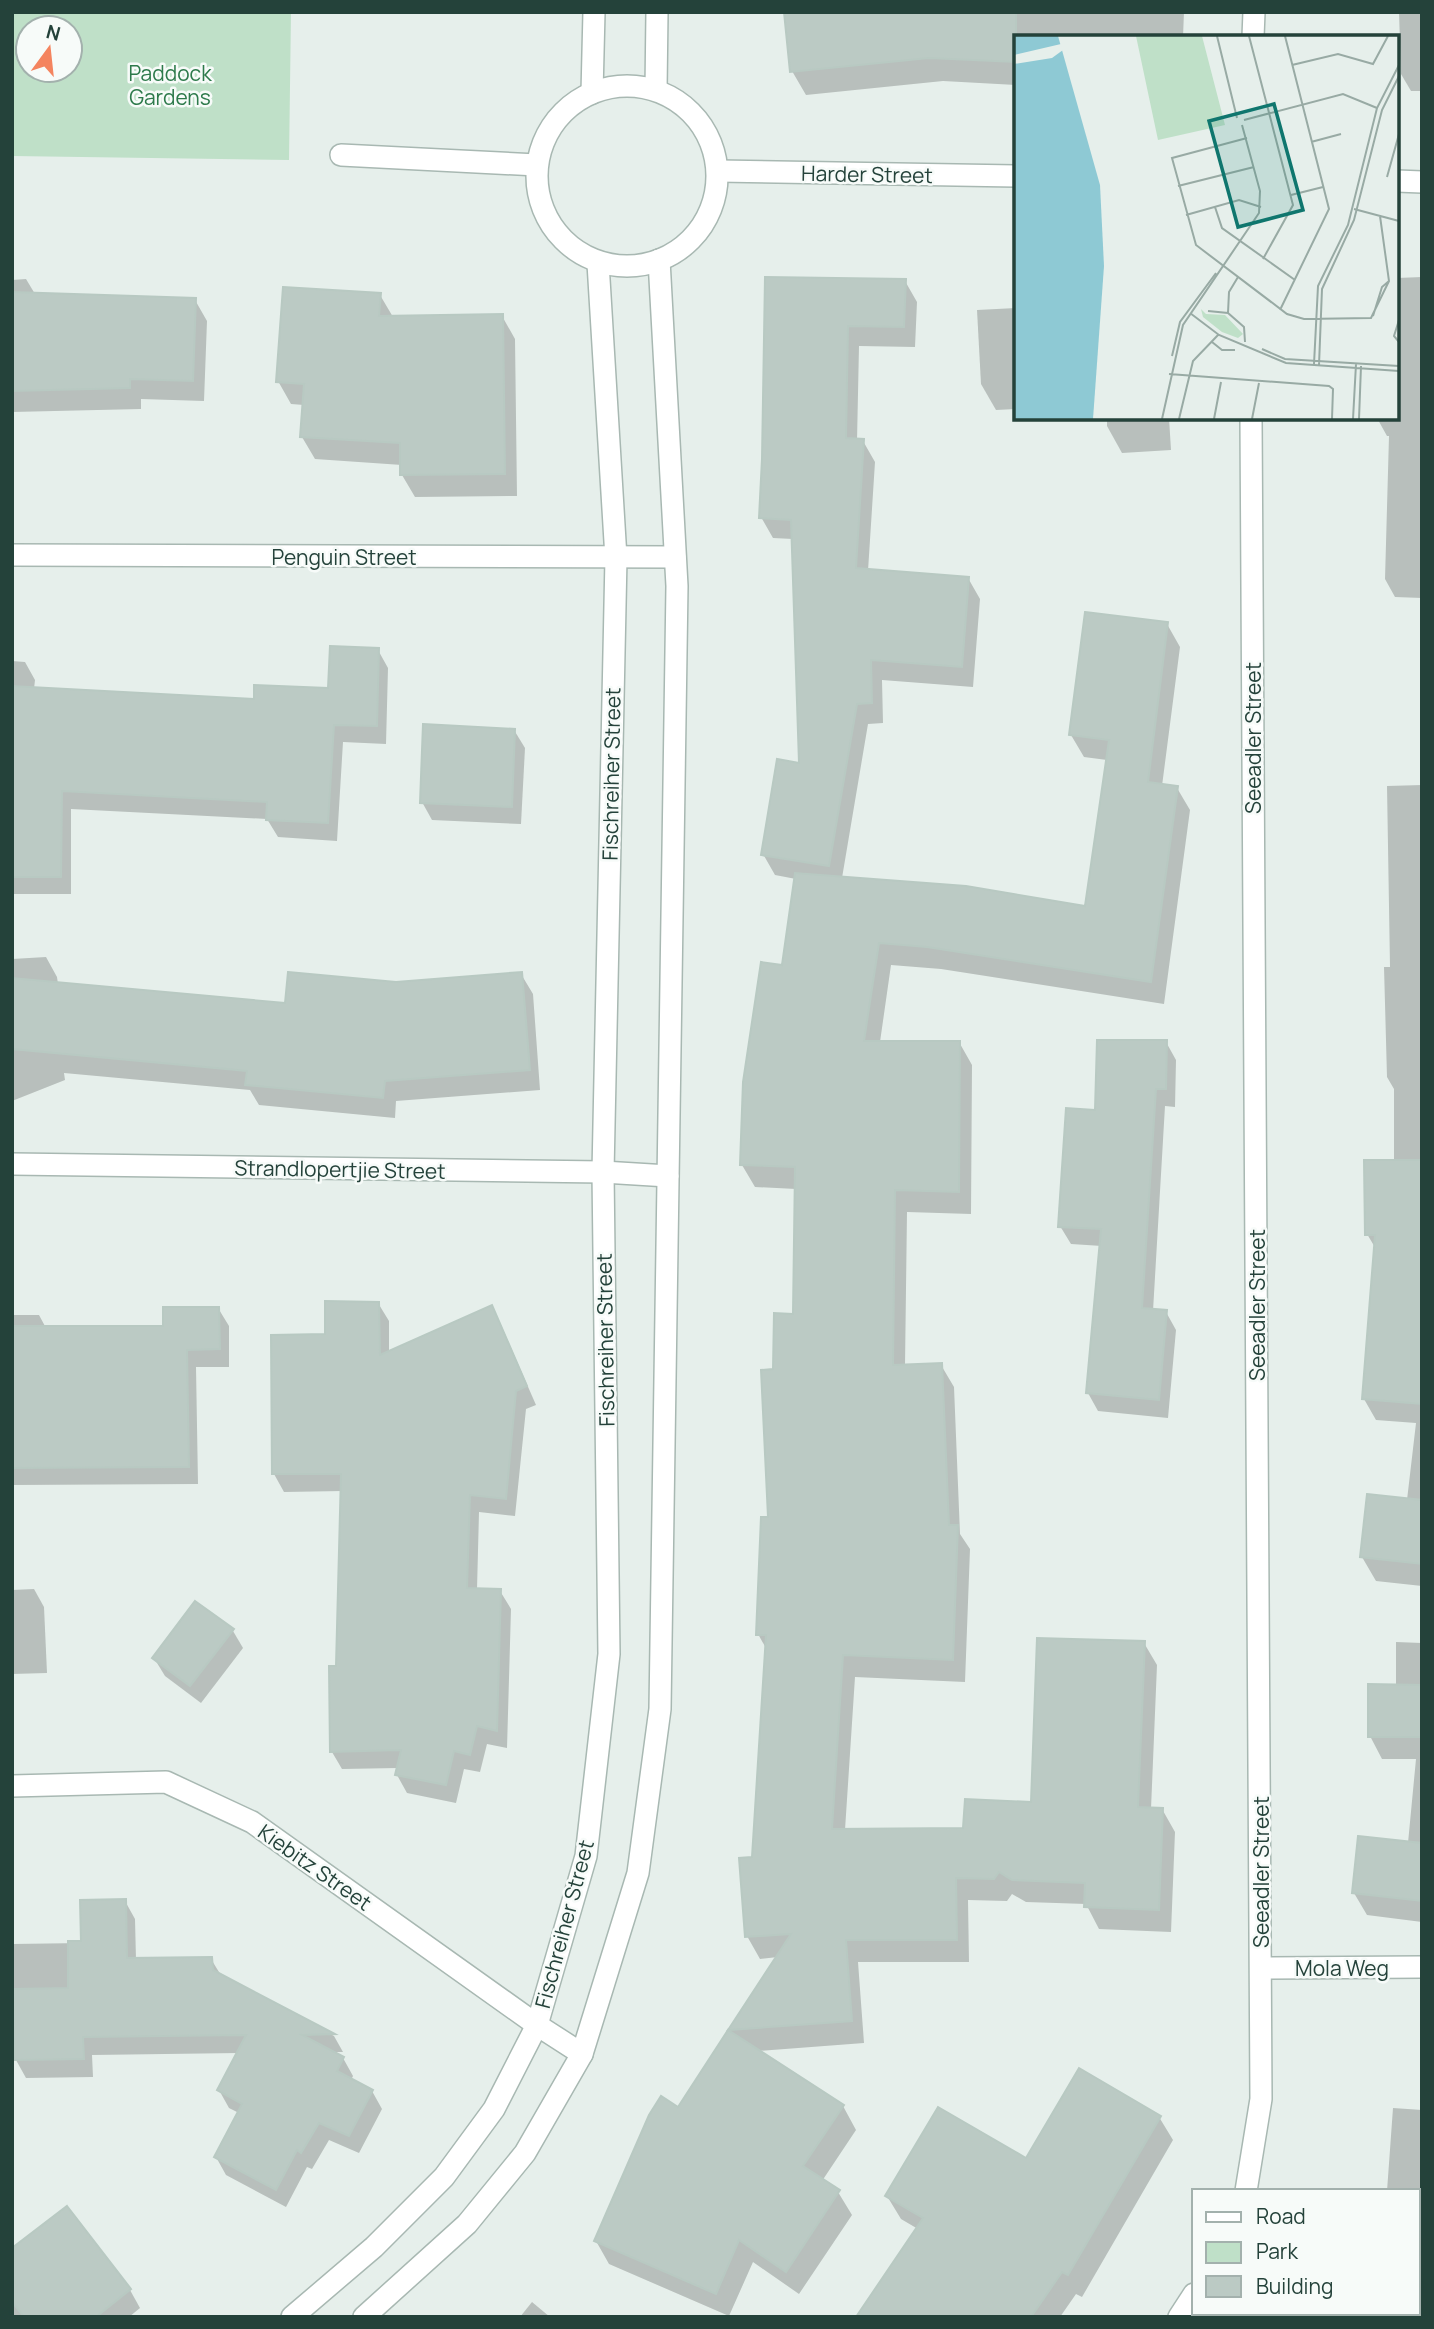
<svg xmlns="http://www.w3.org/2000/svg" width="1434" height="2329" viewBox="0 0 1434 2329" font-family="Manrope,sans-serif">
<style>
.green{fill:#bfe0c8;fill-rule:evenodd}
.shadow{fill:#0003}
.building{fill:#bbcac4;stroke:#b8c9c2;stroke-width:2}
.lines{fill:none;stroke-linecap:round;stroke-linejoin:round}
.minor-casing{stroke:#a8b8b2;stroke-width:24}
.minor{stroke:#fff;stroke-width:21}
.labels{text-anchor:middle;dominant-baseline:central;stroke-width:5;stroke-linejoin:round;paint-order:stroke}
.park-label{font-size:21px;fill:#2d7a4b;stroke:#f7fbf9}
.street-label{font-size:21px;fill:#24423a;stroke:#f7fbf9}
.inset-road{fill:none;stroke:#98aaa4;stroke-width:2}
.view{fill:#0f766e;fill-opacity:0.15;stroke:#0f766e;stroke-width:3.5}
.inset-edge{fill:none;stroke:#24423a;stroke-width:3.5}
</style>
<rect width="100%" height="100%" fill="#e6efeb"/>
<path class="green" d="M12 12H291L289 160 12 156ZM28 28H70V70H28Z"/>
<g class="shadow">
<polygon points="786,12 1184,12 1183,37 1016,37 1016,85 943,81 806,95 792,71"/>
<polygon points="1399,12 1422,12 1422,91 1411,91 1401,74"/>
<polygon points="1422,277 1422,598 1395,597 1385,579 1389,436 1387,436 1377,418 1397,418 1397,278"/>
<polygon points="767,278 905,281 917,302 915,347 859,346 857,441 863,441 875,462 868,571 968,578 980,599 973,687 882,680 883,723 868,724 842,878 1086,908 1107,760 1084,757 1071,735 1167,624 1180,647 1162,786 1177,788 1190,810 1164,1004 941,969 891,965 880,1042 959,1042 972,1065 971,1214 907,1212 905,1366 941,1365 954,1387 960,1534 970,1549 965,1682 855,1677 845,1830 965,1830 1032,1804 1144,1643 1157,1665 1151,1809 1162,1809 1175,1832 1171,1932 1099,1929 1086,1904 1026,1902 1012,1894 1007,1901 968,1900 969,1962 858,1962 864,2043 757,2051 843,2106 856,2130 822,2181 838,2192 852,2215 799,2294 753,2262 729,2316 609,2264 596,2241 678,2109 733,2035 730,2030 778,1957 760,1959 747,1936 767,1650 758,1634 769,1519 775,1371 794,1315 796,1189 755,1187 742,1165 784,967 796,879 775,875 763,854 800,765 793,539 773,538 761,517"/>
<polygon points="26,279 35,294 195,300 207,321 204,401 141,399 141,409 12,412 12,280"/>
<polygon points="380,295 393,317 502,316 515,339 517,496 415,497 402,475 402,465 315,459 302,437 304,405 291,404 278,381"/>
<polygon points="1016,308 1016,409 996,410 981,384 977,310"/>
<polygon points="1107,418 1169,418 1171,450 1122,453 1107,426"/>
<polygon points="378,650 388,668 386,744 343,742 337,841 278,837 267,819 71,809 71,894 12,894 12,661 25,662 35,680 34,689 255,701 330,690"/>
<polygon points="514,730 525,748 521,824 432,820 422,802"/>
<polygon points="1422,785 1422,1586 1376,1581 1362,1557 1407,1500 1416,1423 1376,1420 1364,1399 1376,1249 1367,1234 1394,1162 1394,1089 1387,1077 1384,967 1390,967 1387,786"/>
<polygon points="46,957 57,977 58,984 286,1005 521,974 533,994 540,1090 396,1101 395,1118 259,1105 250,1090 64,1073 65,1080 12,1101 12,959"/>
<polygon points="1166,1042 1176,1060 1175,1107 1165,1106 1153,1311 1166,1312 1176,1330 1168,1418 1098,1411 1088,1393 1102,1246 1071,1244 1060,1226 1097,1111"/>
<polygon points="378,1303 389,1321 389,1352 491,1308 501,1325 536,1405 526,1409 515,1516 479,1512 477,1590 500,1591 511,1609 507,1748 487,1744 480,1772 464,1769 456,1803 407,1793 397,1775 398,1768 342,1769 332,1752 338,1668 343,1491 284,1492 274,1474 327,1336"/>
<polygon points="218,1308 229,1326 229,1367 196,1367 198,1484 12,1485 12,1315 39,1315 46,1328 164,1328"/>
<polygon points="34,1589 44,1607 47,1673 12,1674 12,1590"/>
<polygon points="233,1631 243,1648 201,1703 165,1676 154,1658"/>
<polygon points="1396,1642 1422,1643 1422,1922 1367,1915 1354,1893 1408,1843 1416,1759 1382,1759 1370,1736 1396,1686"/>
<polygon points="125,1901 135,1919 136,1960 211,1959 222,1977 334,2036 343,2052 331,2052 343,2058 353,2076 351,2080 372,2091 382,2109 359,2153 329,2140 312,2169 307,2167 286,2207 226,2175 216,2157 239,2113 229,2108 219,2090 239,2053 92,2055 93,2077 26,2078 16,2060 15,2009 12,2009 12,1944 83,1943"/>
<polygon points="1393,2108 1422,2110 1422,2317 1308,2317 1306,2313 1418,2313 1418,2191 1387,2191"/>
<polygon points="1159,2117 1173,2140 1082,2297 1076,2294 1060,2317 858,2317 918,2229 901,2219 887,2196 1027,2160"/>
<polygon points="67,2209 130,2290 140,2308 129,2317 12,2317 12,2250"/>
<polygon points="532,2302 550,2317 520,2317"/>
</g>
<g class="building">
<polygon points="784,12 1016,12 1016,62 929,58 790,72"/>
<polygon points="765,277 906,279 904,327 848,326 846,438 864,439 856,568 969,577 962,667 871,660 872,703 857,704 829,866 761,855 777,759 799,763 791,520 759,518 762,459"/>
<polygon points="283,287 381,293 379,316 503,314 505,474 400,475 400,443 300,437 304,384 276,382"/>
<polygon points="12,292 196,298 193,381 130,379 130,388 12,391"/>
<polygon points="1085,612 1168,622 1148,782 1178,786 1151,982 927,947 879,943 864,1041 960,1041 959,1192 895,1190 893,1365 942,1363 949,1525 958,1525 953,1660 843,1655 832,1829 963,1828 965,1799 1031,1802 1037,1638 1145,1641 1138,1807 1163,1808 1159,1910 1084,1907 1085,1883 1012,1880 999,1872 994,1879 956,1878 957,1940 846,1940 852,2021 728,2030 791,1934 745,1937 739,1858 752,1857 766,1635 756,1635 761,1517 768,1517 761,1370 773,1369 774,1313 793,1314 795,1167 740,1165 743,1082 761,962 782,965 795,873 966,886 1085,906 1109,740 1069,735"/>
<polygon points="330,646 379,648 377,726 334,725 328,823 266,820 267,802 62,791 61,877 12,877 12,686 254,699 254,685 328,688"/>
<polygon points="423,724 515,729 512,807 420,803"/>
<polygon points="288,972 396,982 522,972 530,1070 385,1081 383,1098 245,1085 247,1071 12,1049 12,978 285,1003"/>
<polygon points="1097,1040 1167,1040 1166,1089 1156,1089 1142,1308 1167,1310 1159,1400 1086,1393 1101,1229 1058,1227 1066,1108 1095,1110"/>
<polygon points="1364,1160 1422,1160 1422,1404 1362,1399 1375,1235 1365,1235"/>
<polygon points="325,1301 379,1302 380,1355 492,1305 527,1386 516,1391 506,1499 470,1495 467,1588 501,1589 497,1731 477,1726 470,1755 454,1751 446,1785 395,1775 401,1750 330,1752 329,1666 336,1666 341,1474 272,1474 271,1335 325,1334"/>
<polygon points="163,1307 219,1307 220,1349 187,1350 189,1467 12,1468 12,1326 163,1326"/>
<polygon points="1367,1494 1422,1500 1422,1564 1360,1557"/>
<polygon points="195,1601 234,1629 190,1686 152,1658"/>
<polygon points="1368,1684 1422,1685 1422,1737 1368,1737"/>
<polygon points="1358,1836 1422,1843 1422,1901 1352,1893"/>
<polygon points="126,1899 127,1958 212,1957 213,1970 335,2034 302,2035 344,2057 337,2071 373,2090 349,2136 319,2123 301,2153 297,2150 276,2190 214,2157 242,2104 217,2090 246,2035 83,2037 84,2059 14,2060 13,1989 68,1988 68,1941 81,1941 80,1900"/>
<polygon points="728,2030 844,2105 803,2166 840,2190 786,2272 739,2240 716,2294 594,2241 649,2115 661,2096 678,2107"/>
<polygon points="1079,2068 1161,2116 1068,2275 1062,2272 1031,2317 856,2317 923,2218 885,2196 938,2107 1026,2158"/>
<polygon points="67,2206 131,2289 96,2317 24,2317 12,2302 12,2248"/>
</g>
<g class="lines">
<defs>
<g id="minor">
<polyline points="1253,37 1254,12"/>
<circle cx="627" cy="176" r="90"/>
<polyline points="656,90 657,12"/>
<polyline points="592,93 594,12"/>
<polyline points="341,155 537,165"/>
<polyline points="718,171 1016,176"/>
<polyline points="1397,181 1422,182"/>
<polyline points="12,555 675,557"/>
<polyline points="12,1164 603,1172 668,1176"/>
<polyline points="12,1786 166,1782 252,1822 537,2025 582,2054"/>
<polyline points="1261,1968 1422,1967"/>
<polyline points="1246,2191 1261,2099 1251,418"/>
<polyline points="292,2317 374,2247 444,2177 494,2109 537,2025 586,1856 609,1654 603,1172 616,558 598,263"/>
<polyline points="364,2317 467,2224 525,2153 582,2054 638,1873 660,1709 677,586 659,260"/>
<polyline points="1179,2317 1194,2294"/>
</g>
</defs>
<use href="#minor" class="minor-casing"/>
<use href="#minor" class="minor"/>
</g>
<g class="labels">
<g class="park-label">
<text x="170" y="73">Paddock<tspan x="170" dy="24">Gardens</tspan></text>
</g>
<g class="street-label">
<text transform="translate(867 174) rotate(1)">Harder Street</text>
<text x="344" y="557">Penguin Street</text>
<text transform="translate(1253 738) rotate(-90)">Seeadler Street</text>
<text transform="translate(611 774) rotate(-89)">Fischreiher Street</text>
<text transform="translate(340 1169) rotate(1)">Strandlopertjie Street</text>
<text transform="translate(1257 1305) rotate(-90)">Seeadler Street</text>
<text transform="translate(605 1340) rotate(-91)">Fischreiher Street</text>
<text transform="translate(315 1867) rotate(35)">Kiebitz Street</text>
<text transform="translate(1261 1872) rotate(-90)">Seeadler Street</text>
<text transform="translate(564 1924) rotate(-75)">Fischreiher Street</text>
<text x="1342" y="1968">Mola Weg</text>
</g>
</g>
<g transform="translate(1014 35)">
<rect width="385" height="385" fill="#e6efeb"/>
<path d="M122 1H188L211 90 144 105ZM187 274 192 279 211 280 229 299 224 303 208 297 189 282Z" fill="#bfe0c8"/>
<path d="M0 1H44L86 150 90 231 79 384H0Z" fill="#8ec9d4"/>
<path d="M47 9 49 15 38 23 0 29V20Z" fill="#e6efeb"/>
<path class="inset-road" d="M203 1 223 83M235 1 279 170 249 224M278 30 324 19 359 29 374 1M230 85 329 59 363 73M233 103 158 123 182 210 273 279 290 284 357 283 375 246 366 181M297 107 327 99M373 142 385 99M164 151 240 132M277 160 309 152M201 172 208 193 281 245M340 174 385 186M172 180 225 165 247 172M266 275 315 174 271 1M194 276 214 278 230 292 231 307M176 278 205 300 272 328 385 336M214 278 215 257 224 242M359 281 368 252 375 246M385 285 380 301 385 307M198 307 208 315H221M248 314 271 324 385 331M158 321 166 287 202 238M300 329 304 251 334 190 363 73 385 30M305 330 308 254 340 185 368 75 385 41M155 339 315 351 319 354 318 384M148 384 169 290 245 178 246 156 228 90M165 384 179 326 205 299M200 384 207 347M238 384 245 348M339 384 342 329M345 384 347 331"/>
<path class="view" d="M260 69 289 175 224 192 195 86Z"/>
<rect width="385" height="385" class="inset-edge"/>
</g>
<rect width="1434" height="2329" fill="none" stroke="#24423a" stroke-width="28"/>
<rect x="1192" y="2189" width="228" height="126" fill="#f7fbf9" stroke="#a3b1ad" stroke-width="2"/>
<rect x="1206" y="2212" width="35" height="10" fill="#ffffff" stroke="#a3b1ad" stroke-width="2"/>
<text x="1256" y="2224" font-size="21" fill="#24423a">Road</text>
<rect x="1206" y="2242" width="35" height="21" fill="#bfe0c8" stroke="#a3b1ad" stroke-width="2"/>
<text x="1256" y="2259" font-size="21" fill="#24423a">Park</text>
<rect x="1206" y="2276" width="35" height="21" fill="#bbcac4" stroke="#a3b1ad" stroke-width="2"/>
<text x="1256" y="2294" font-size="21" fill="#24423a">Building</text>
<g transform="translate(49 49) rotate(15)"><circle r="33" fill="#f7fbf9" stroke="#a3b1ad" stroke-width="2"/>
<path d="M0-5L12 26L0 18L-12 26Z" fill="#f4845f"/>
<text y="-10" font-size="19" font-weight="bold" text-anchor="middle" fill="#24423a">N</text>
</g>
</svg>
